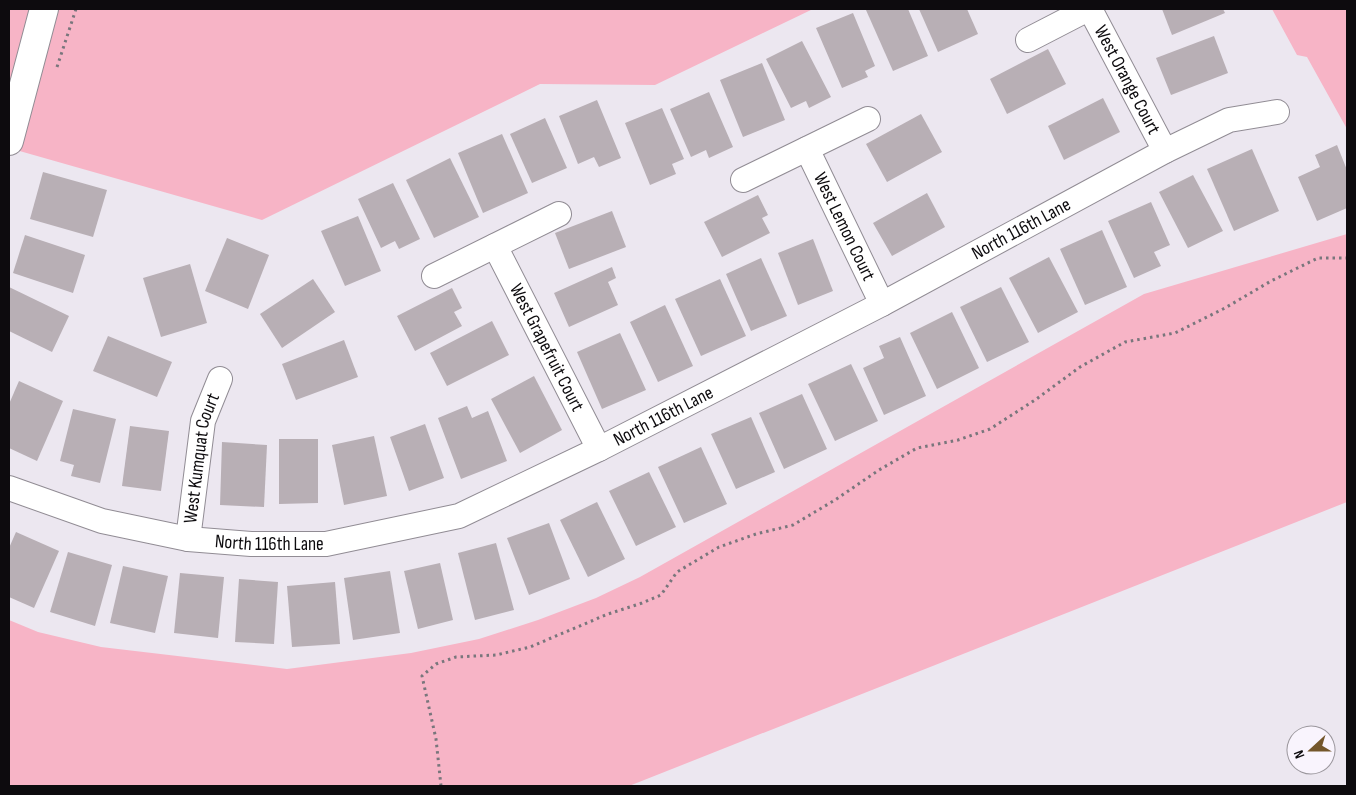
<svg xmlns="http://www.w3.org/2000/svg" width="1356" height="795" viewBox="0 0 1356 795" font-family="'Sofia Sans Condensed',sans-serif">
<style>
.green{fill:#f7b4c6}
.building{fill:#b8afb5}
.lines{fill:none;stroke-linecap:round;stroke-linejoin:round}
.minor-casing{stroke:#918c94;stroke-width:26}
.tertiary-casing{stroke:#918c94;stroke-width:30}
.path{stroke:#79767c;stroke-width:3;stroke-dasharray:2.5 4;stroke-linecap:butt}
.minor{stroke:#fff;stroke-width:24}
.tertiary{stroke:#fff;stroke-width:28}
.labels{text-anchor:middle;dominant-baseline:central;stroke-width:4.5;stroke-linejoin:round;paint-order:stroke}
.street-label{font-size:19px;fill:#0d0b0e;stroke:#f9f4fd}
</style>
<rect width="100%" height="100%" fill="#ece7f0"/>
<g class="green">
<polygon points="9,9 813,9 655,85 540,84 262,220 9,148"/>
<polygon points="1272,9 1347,9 1347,129 1307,57 1297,55"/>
<polygon points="1347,234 1347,502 629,786 9,786 9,620 38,632 101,647 287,669 411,653 479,639 538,620 596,598 640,577 1144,294"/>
</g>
<g class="building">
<polygon points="869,9 908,9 928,56 893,71 866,10"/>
<polygon points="919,9 967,9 978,34 938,52"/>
<polygon points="1162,9 1223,9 1225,13 1172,35"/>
<polygon points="853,13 875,66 865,71 868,77 842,88 816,28"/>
<polygon points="1214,36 1228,73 1171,95 1156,58"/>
<polygon points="802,41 831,97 809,108 806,101 791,108 766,59"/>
<polygon points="1048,49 1066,84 1007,114 990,79"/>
<polygon points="762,63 785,120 743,137 720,80"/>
<polygon points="709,92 733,147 709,158 706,150 691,157 670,109"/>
<polygon points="1103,98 1120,132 1064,160 1048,126"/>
<polygon points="597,100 621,158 599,167 594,157 578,164 559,116"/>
<polygon points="662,108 684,159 672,164 676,174 650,185 625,123"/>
<polygon points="921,114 942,152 887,182 866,144"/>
<polygon points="545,118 567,168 532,183 510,134"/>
<polygon points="502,134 528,193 483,213 458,153"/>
<polygon points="1337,145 1347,170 1347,208 1317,221 1298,177 1320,167 1315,155"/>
<polygon points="1252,149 1279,211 1234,231 1207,169"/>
<polygon points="450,158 479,217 434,238 406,180"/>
<polygon points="43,172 107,190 93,237 30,219"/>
<polygon points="1193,175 1223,231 1188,248 1159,192"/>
<polygon points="393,183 420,239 399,249 395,241 381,248 358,199"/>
<polygon points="927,193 945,227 892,256 873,223"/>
<polygon points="758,195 768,215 762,218 770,233 722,257 704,222"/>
<polygon points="1151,202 1170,245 1154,252 1161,266 1134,278 1108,221"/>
<polygon points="612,211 626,247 569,269 555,233"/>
<polygon points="358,216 381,271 345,286 321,231"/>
<polygon points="1102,230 1127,287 1085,305 1060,249"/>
<polygon points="25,235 85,255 73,293 13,273"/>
<polygon points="227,238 269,255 248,309 205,291"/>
<polygon points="813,239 833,291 798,305 778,253"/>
<polygon points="1049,257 1078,312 1038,333 1009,278"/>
<polygon points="761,258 787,316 751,331 726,274"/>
<polygon points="190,264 207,323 161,337 143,278"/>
<polygon points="612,267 616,278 608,282 618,305 569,327 554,293"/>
<polygon points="313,279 335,312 282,348 260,314"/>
<polygon points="720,279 746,336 701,356 675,299"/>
<polygon points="9,287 69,316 52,352 9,331"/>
<polygon points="1001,287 1029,342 987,362 960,307"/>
<polygon points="452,288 462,308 454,312 462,326 415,351 397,316"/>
<polygon points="665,305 693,366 658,382 630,322"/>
<polygon points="952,312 979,368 937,389 910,333"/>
<polygon points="492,321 509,355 447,386 430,353"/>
<polygon points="620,333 646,390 602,409 577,352"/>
<polygon points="108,336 172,362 157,397 93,371"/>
<polygon points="900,337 926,396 884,415 863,368 884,358 879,346"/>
<polygon points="344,340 358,377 296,400 282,364"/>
<polygon points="851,364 878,421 835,441 808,384"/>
<polygon points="534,376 562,430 520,453 491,399"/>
<polygon points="19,381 63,401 37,461 9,448 9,404"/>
<polygon points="802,394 827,449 784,469 759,413"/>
<polygon points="467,406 472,418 488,411 507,461 461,479 438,418"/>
<polygon points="73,409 116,419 100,483 71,476 74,465 60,461"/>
<polygon points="751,417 775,472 736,489 711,434"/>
<polygon points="425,424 444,478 409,491 390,437"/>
<polygon points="130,426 169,431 161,491 122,486"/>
<polygon points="374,436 387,496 344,505 332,445"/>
<polygon points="279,439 318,439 318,503 279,504"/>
<polygon points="222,442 267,445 264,507 220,505"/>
<polygon points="701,447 727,504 684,523 658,467"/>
<polygon points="649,472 676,527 636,546 609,491"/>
<polygon points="597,502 625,559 588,577 560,520"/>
<polygon points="549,523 570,579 529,595 507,538"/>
<polygon points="16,532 59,551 34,608 9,597 9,548"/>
<polygon points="496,543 514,610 475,620 458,553"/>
<polygon points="68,552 112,565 95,626 50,612"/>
<polygon points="440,563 453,620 418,629 404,571"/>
<polygon points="123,566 168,576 155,633 110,623"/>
<polygon points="390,571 400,633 353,640 344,578"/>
<polygon points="180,573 224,577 218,638 174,633"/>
<polygon points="239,579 278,582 274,644 235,642"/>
<polygon points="335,582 340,644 292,647 287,586"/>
</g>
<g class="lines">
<defs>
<g id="minor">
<path id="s1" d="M1090 9 1165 151"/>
<polyline points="1028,40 1088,9"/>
<path id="s2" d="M807 149 882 304"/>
<polyline points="743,180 868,119"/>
<path id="s3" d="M495 246 599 449"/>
<polyline points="434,276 559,214"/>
<path id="s4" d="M9 488 102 521 188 539 251 544H326L459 516 599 449 882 304 1165 151 1229 120 1277 112"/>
<path id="s5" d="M188 539 203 421 220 379"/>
</g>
<polyline id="tertiary" points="9,141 44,9"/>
</defs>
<use href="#minor" class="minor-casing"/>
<use href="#tertiary" class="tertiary-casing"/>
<g class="path">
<polyline points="57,67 76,9"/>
<polyline points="441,786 436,739 422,676 436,664 456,657 496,655 530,647 608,614 642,603 661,595 677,572 719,547 756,534 793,525 835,500 879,470 917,448 958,440 990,429 1035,400 1080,367 1125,342 1175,333 1225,308 1271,281 1318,258 1347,258"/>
</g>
<use href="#minor" class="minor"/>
<use href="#tertiary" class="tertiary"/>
</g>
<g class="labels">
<g class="street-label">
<text stroke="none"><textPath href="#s1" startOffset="80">West Orange Court</textPath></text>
<text stroke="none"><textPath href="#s2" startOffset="86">West Lemon Court</textPath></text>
<text stroke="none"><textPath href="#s4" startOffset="1092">North 116th Lane</textPath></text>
<text stroke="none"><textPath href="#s3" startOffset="114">West Grapefruit Court</textPath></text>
<text stroke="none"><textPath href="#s4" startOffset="688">North 116th Lane</textPath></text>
<text stroke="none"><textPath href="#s5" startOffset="82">West Kumquat Court</textPath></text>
<text stroke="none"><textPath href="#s4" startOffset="268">North 116th Lane</textPath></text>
</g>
</g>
<rect width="1356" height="795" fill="none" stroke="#0d0b0e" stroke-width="20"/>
<g transform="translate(1311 750) rotate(249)"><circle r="24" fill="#f9f4fd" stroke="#9b979d"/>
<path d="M0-4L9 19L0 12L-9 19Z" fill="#74562b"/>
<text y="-8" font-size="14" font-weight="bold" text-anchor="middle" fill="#0d0b0e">N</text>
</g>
</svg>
